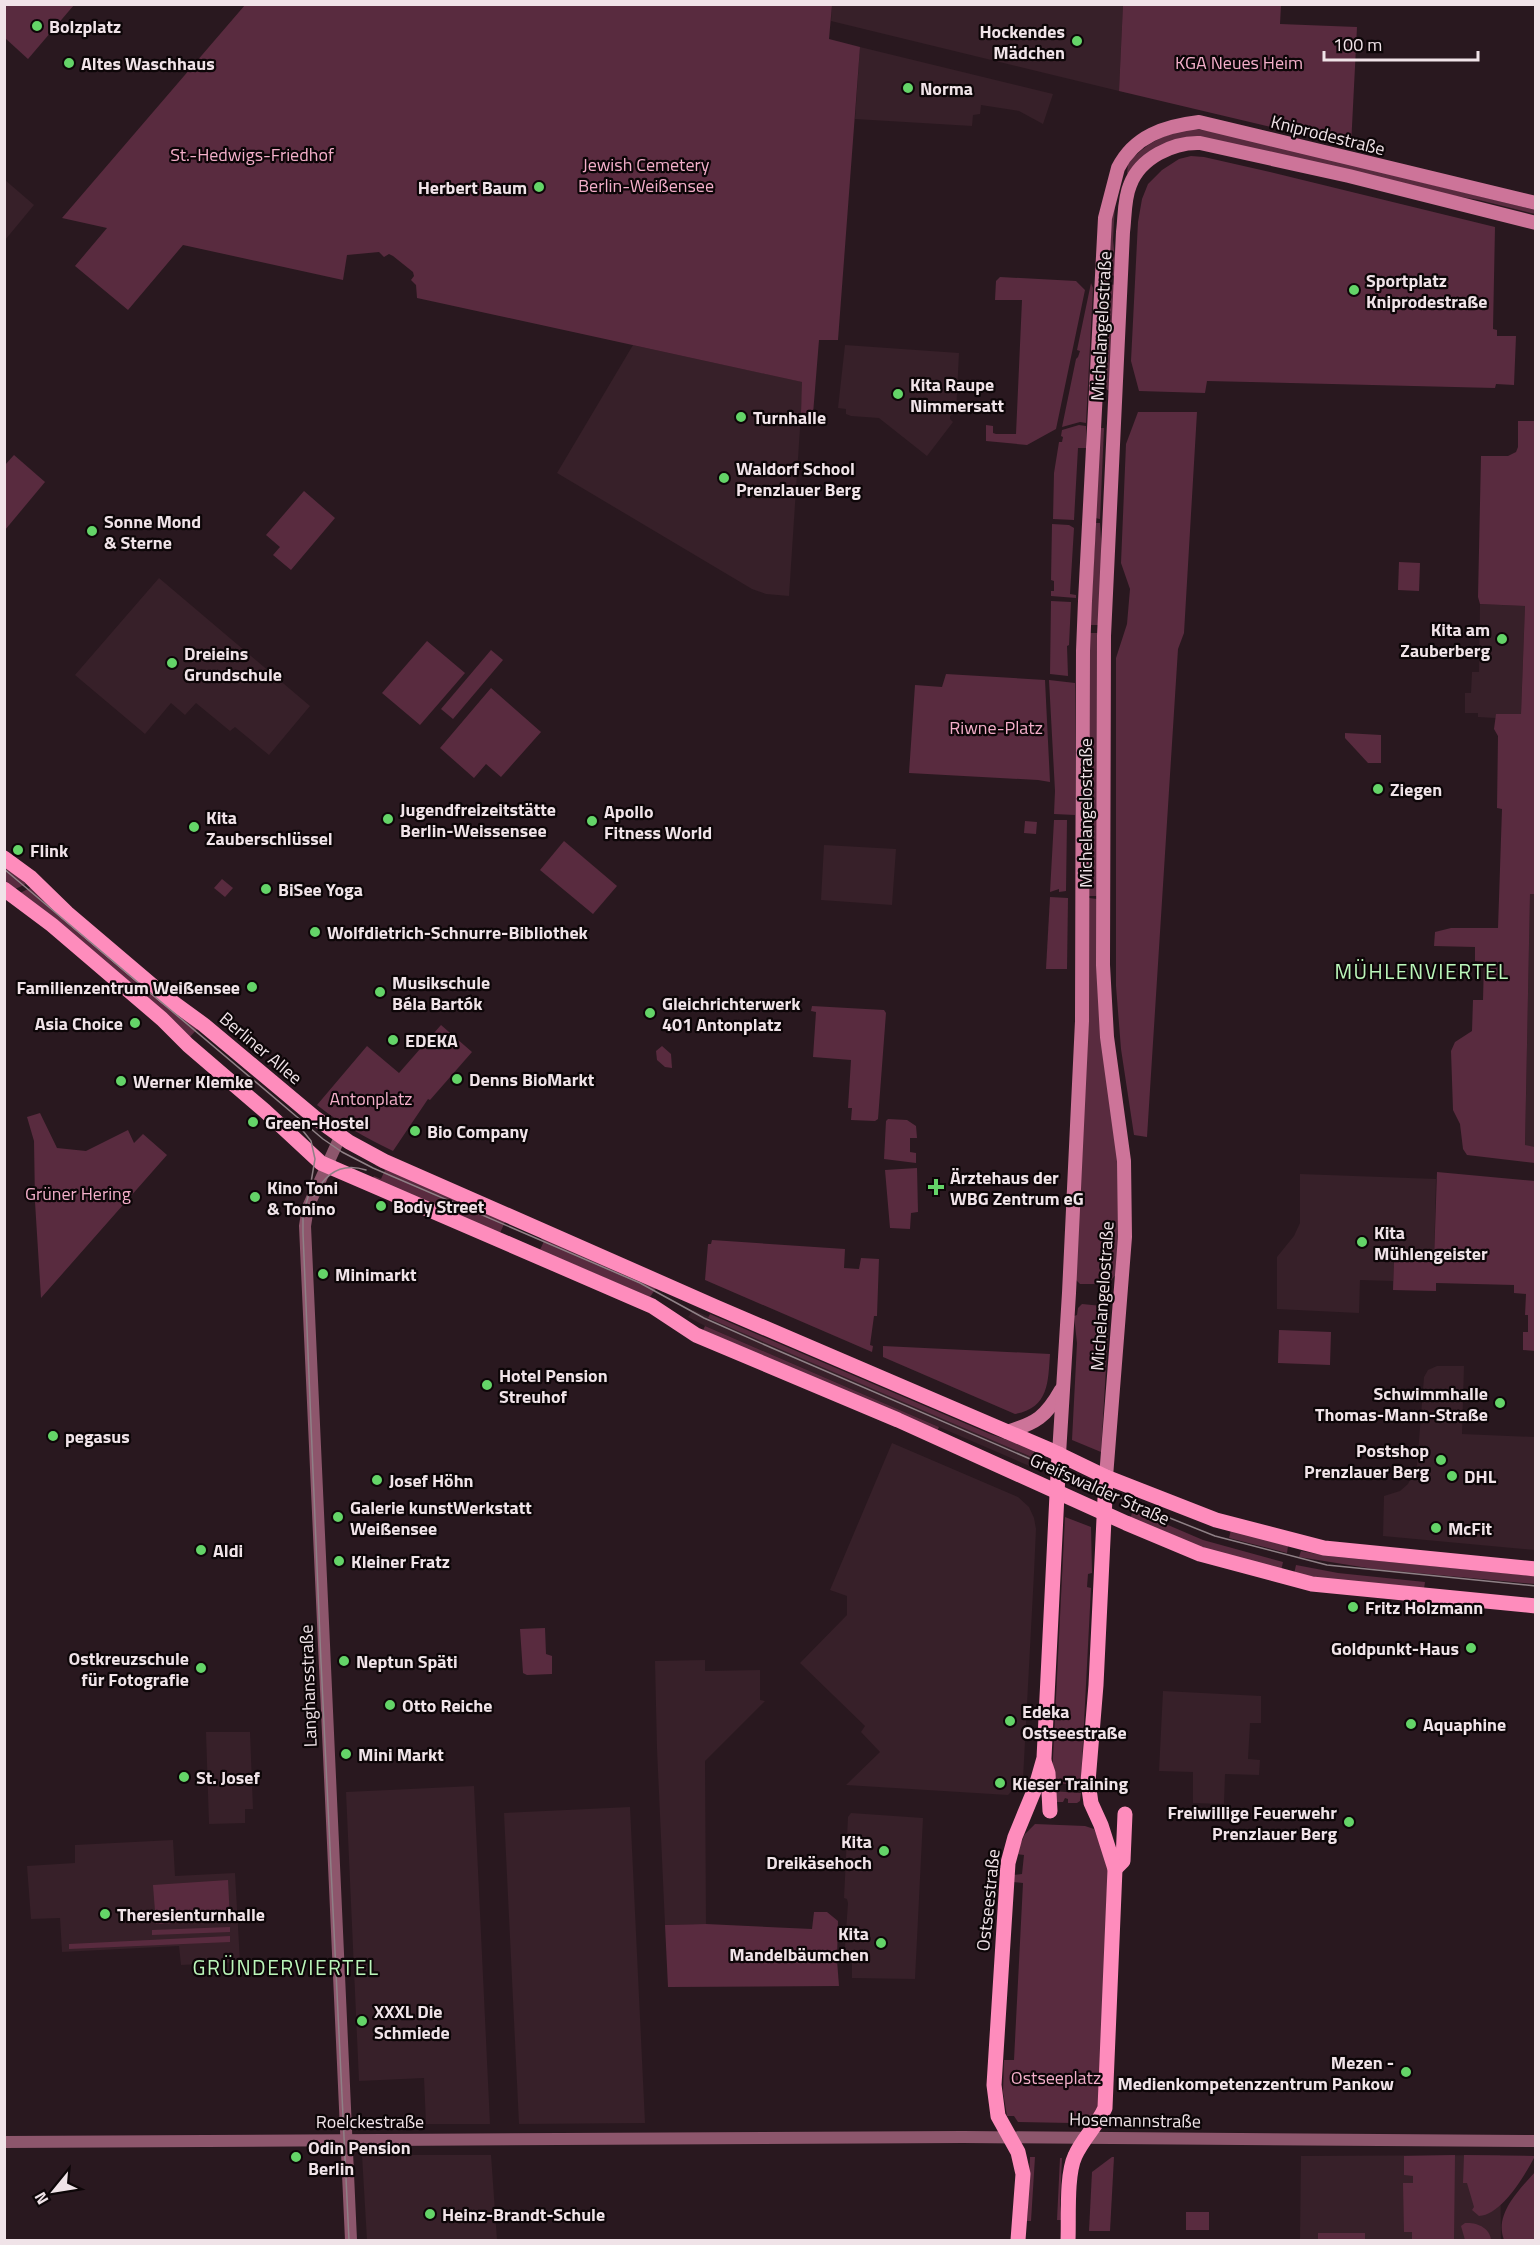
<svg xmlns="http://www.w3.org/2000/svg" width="1540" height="2245" viewBox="0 0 1540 2245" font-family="'Titillium Web',sans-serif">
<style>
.built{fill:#372029}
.green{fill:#592b3f}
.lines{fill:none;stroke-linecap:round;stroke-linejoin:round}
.tertiary{stroke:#8d566c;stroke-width:12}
.secondary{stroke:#cd7499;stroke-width:14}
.primary{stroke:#fe8cbc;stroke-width:15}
.tram{stroke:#8f8086;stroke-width:1.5}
.poi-dot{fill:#64d468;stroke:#0d0608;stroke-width:2}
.labels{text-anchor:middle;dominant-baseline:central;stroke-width:4.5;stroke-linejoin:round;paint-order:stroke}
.poi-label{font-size:18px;font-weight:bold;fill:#f0e3e8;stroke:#0d0608;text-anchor:start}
.park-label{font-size:18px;fill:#f4afca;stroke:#0d0608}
.street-label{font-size:18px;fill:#f0e3e8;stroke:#0d0608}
.quarter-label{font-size:21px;letter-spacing:1.5px;fill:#bbf6ba;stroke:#0d0608}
</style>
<rect width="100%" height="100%" fill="#29181f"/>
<g class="built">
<polygon points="832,5 1123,5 1119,91 831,21"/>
<polygon points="860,47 1053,94 1043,124 1019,111 981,105 980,114 973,115 972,126 855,119"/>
<polygon points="5,180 34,205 5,240"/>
<polygon points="633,345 803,382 789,596 766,594 752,589 557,473"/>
<polygon points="845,345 959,353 956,412 950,416 950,419 953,422 927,456 879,418 851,416 846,414 846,409 838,408"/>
<polygon points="159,578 310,706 269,755 235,727 230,731 196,703 185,715 171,703 145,734 75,675"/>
<polygon points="1480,604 1525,606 1521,714 1497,714 1496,718 1478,717 1478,713 1465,713 1465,693 1471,693 1472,672 1479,672"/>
<polygon points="824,845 896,849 892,905 821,900"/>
<polygon points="1530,894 1535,894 1535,1147 1525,1146"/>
<polygon points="1300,1174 1436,1179 1434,1260 1394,1258 1393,1281 1360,1280 1359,1313 1277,1309 1277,1257 1294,1236 1300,1223"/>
<polygon points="693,1310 1034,1458 1034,1468 705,1326 688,1317"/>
<polygon points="1437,1366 1464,1366 1462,1434 1535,1437 1535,1550 1383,1536 1384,1496 1400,1491 1408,1484 1417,1466 1424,1377 1428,1370"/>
<polygon points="892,1443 1018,1497 1029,1507 1034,1518 1036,1529 1034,1573 1023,1779 1008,1795 846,1785 880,1752 861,1732 865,1726 800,1663 847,1615 847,1596 830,1590"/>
<polygon points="705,1660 705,1671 760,1670 760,1700 765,1701 705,1761 706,1924 665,1925 657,1749 655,1661"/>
<polygon points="1163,1691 1261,1696 1261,1723 1250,1723 1248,1759 1260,1760 1259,1775 1225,1774 1224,1804 1193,1803 1193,1772 1159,1771"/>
<polygon points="206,1732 250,1732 253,1809 245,1809 245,1823 209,1824"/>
<polygon points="474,1786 490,2124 426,2124 424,2078 359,2081 346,1792"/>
<polygon points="630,1807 645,2123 519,2124 504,1813"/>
<polygon points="851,1813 923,1818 915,1979 852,1978 852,1961 844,1960 848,1903 847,1899 844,1898 848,1817"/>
<polygon points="173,1840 175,1876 235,1873 240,1962 181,1965 179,1946 62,1952 60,1918 31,1919 27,1866 75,1863 75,1845"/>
<polygon points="362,2155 491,2155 497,2240 367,2240"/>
<polygon points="1500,2155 1501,2240 1300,2240 1301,2156"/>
</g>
<g class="green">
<polygon points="4,5 5,4 74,5 28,59 5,38"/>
<polygon points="245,5 832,5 829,39 860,47 838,340 819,340 813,414 801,413 802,382 417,298 416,285 411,280 414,276 413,272 393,256 389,254 384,257 379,252 347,255 343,280 183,245 128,310 75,266 107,228 62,218"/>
<polygon points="1123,5 1281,5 1280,24 1357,27 1351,146 1119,91"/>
<path d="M1189 129 1213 131 1535 210V214L1479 200 1426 191 1225 142 1201 138 1127 174 1128 163C1148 142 1161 136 1189 129Z"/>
<polygon points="1191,156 1204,157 1270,172 1495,227 1493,329 1497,330 1497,336 1516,336 1514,385 1496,384 1495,388 1207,381 1205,393 1139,391 1131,361 1138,222 1142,199 1148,184 1162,170 1179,159"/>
<polygon points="1115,204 1113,240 1117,276 1108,275 1112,211"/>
<polygon points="1000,277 1076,281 1085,290 1056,429 1027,445 986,441 986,425 993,426 993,433 996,434 1016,434 1022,300 995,300 996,281"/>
<polygon points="1091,283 1093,288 1086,423 1080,422 1062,427 1076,359 1078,357 1080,351 1077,350"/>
<polygon points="1107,284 1116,285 1111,389 1109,391 1105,388"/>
<polygon points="1138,412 1197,412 1184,633 1178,649 1147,1137 1134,1135 1121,1049 1116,986 1116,658 1127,624 1130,589 1121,563 1126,444"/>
<polygon points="1518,421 1536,421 1535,869 1535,894 1530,894 1525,1145 1535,1147 1535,1163 1467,1155 1463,1149 1460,1124 1453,1110 1451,1051 1455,1042 1472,1031 1473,1000 1483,1000 1484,962 1475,961 1475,947 1434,946 1435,932 1451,928 1498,928 1502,809 1497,808 1498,736 1494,729 1496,714 1521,714 1525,606 1480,604 1478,597 1481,456 1508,456 1516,452 1518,447"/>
<polygon points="1079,425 1086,426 1086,448 1078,448 1074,520 1053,519 1054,473 1059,442 1062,442 1063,437 1061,436 1062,430"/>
<polygon points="1100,428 1104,428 1100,519 1095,518"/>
<polygon points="14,455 45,482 5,530 5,465"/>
<polygon points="304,491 335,518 291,570 273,555 280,547 266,535"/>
<polygon points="1096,523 1100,523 1102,552 1099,625 1090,625"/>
<polygon points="1052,524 1069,525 1074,528 1070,594 1076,595 1076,598 1051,596 1051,591 1054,591 1054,581 1051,580"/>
<polygon points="1399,562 1420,563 1419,591 1398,590"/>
<polygon points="1051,601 1071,602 1069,645 1067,646 1068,676 1050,674"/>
<polygon points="1090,633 1098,633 1097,896 1089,896"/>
<polygon points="427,641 465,673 420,725 382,693"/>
<polygon points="491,650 503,660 453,719 441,709"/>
<polygon points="946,674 1045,680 1050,782 1038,780 909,773 915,685 942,687"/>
<polygon points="1049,680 1075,683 1075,815 1054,814 1055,791"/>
<polygon points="491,688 541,732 501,777 486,764 474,778 440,748"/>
<polygon points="1345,733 1381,735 1381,763 1368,763 1345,738"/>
<polygon points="1054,820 1067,820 1066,891 1059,892 1059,889 1050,892"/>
<polygon points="1025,821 1037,822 1036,834 1024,833"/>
<polygon points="564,841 617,886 593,914 540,870"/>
<polygon points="4,864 26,884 13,890 5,882"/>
<polygon points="222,879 233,888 225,897 214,888"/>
<polygon points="34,886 199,1027 188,1039 20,893"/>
<polygon points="1050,897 1068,898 1067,969 1046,969"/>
<polygon points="1089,898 1097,899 1117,1144 1120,1233 1117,1273 1108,1284 1080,1284 1075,1279"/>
<polygon points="812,1006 884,1010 886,1013 878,1119 875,1121 851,1120 852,1108 848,1108 851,1060 813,1057 816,1012 811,1011"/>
<path d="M441 1025 472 1052 430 1100 428 1099 393 1151C366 1138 341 1124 317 1105L367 1046 399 1073Z"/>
<polygon points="662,1046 671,1054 672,1068 665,1067 657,1060 656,1051"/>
<polygon points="40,1113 57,1148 86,1151 128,1130 134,1143 143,1134 167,1155 41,1298 35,1202 34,1141 27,1117"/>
<polygon points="888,1119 907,1120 916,1126 917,1138 910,1138 910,1152 916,1153 916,1163 884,1159 886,1121"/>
<polygon points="375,1163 506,1220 499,1235 372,1180 374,1176 381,1179 385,1170 375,1165"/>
<polygon points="917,1168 918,1212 911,1213 910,1229 890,1228 885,1170"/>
<polygon points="1437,1172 1535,1181 1535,1351 1523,1350 1523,1332 1528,1332 1528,1315 1525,1315 1526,1294 1514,1293 1514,1285 1436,1283 1436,1291 1393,1290 1394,1258 1434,1260"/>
<polygon points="542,1236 665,1289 663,1292 656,1288 650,1297 540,1250 544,1241 541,1239"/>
<polygon points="712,1240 845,1249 844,1268 859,1269 861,1258 879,1259 877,1316 874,1316 870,1345 873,1346 872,1352 705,1280 708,1244 711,1244"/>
<polygon points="1082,1304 1102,1306 1109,1318 1101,1452 1072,1440 1077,1343 1074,1316 1077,1315 1078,1308"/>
<polygon points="710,1314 990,1434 1034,1449 1034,1458 722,1324 708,1318"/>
<polygon points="705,1326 939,1427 937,1432 703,1330"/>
<polygon points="1279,1330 1331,1332 1330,1365 1278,1363"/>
<path d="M883 1346 1050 1354C1048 1382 1049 1408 1015 1414L883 1357Z"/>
<polygon points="1133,1510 1203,1540 1283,1562 1281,1571 1216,1553 1130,1519"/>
<polygon points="1065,1517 1091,1527 1092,1573 1088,1574 1087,1587 1091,1588 1081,1781 1076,1785 1057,1783 1052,1778"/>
<polygon points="1231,1530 1288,1546 1287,1553 1229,1538"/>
<polygon points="1301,1551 1328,1556 1535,1576 1535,1584 1374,1569 1299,1557"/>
<polygon points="1296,1565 1338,1573 1425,1582 1424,1589 1337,1582 1294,1574"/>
<polygon points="545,1628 546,1654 552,1656 552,1674 527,1675 523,1673 520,1629"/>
<polygon points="1051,1791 1081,1793 1080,1801 1077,1803 1068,1803 1068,1799 1065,1798 1063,1802 1053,1802"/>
<polygon points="1035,1824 1085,1826 1094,1829 1108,1864 1100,2097 1097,2112 1086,2123 1072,2121 1072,2123 1018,2122 1014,2116 1007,2116 1003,2092 1004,2060 1014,2060 1023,1883 1013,1882 1013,1875 1022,1874 1024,1855 1016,1854 1025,1834"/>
<polygon points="228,1880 230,1920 156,1924 153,1885"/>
<polygon points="814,1912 827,1912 838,1921 837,1960 839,1986 668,1987 665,1925 706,1924 812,1929"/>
<polygon points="230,1927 230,1932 152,1935 152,1930"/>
<polygon points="230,1936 230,1942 69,1949 69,1944"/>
<polygon points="1455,2155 1454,2240 1412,2240 1412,2232 1404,2232 1403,2183 1413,2183 1413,2176 1404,2175 1404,2156"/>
<path d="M1464 2155 1535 2156C1525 2175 1502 2215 1479 2216L1472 2210 1474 2207 1467 2183H1463Z"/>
<polygon points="1030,2157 1035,2157 1031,2221 1027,2221"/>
<polygon points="1112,2157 1114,2157 1110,2231 1089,2231 1092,2172"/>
<polygon points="1060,2158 1062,2158 1060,2205 1062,2220 1057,2220"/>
<path d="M1535 2172V2240H1504C1494 2214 1519 2190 1535 2172Z"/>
<rect x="1186" y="2212" width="23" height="18"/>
<path d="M1465 2223C1477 2222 1490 2228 1491 2240H1465L1461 2226Z"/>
<rect x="1318" y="2233" width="47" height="7"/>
</g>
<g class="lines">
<g class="tertiary">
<polyline points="340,1137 308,1207 305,1226 351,2240"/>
<polyline points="4,2142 963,2137 1536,2141"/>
</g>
<g class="secondary">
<path d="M1007 1432C1036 1423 1046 1417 1061 1390"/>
<path d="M1059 1454 1069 1293 1082 1021 1083 651 1085 601 1105 218 1118 168C1134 136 1165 126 1199 122L1536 203"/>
<path d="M1106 1477 1125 1237 1124 1161 1107 1037 1103 965 1104 636 1123 232C1125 217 1124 199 1130 185 1140 158 1173 142 1200 143L1349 176 1536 223"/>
</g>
<g class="primary">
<polyline points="4,858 30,877 67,913 167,998 204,1025 314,1117 349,1142 384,1161 716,1307 1050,1450 1106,1477 1216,1520 1324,1548 1536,1569"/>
<polyline points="4,889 52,925 162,1019 188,1045 265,1111 321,1163 652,1306 696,1335 898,1420 1126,1523 1200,1554 1312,1584 1536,1606"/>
<polyline points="1044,1761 1048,1773 1050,1811"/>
<polyline points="1115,1869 1123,1861 1125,1814"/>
<polyline points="1018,2240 1023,2174 1018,2152 998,2116 994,2085 1008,1863 1015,1837 1036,1786 1044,1758 1059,1454"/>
<path d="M1068 2240C1069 2219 1066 2175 1075 2156 1083 2138 1097 2126 1105 2108L1115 1869 1101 1825 1091 1803 1088 1782 1096 1685 1106 1477"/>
</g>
<g class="tram">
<polyline points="4,869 323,1139 342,1152 373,1168 640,1283 704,1318 772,1348 1142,1507 1215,1536 1327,1565 1536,1586"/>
<polyline points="300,1127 311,1141 315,1159 309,1194 303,1214 303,1233 321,1662 349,2240"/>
<path d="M314 1196C325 1173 341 1162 366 1170"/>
</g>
</g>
<g class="poi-dot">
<circle cx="37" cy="26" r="6"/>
<circle cx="1077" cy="41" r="6"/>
<circle cx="69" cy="63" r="6"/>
<circle cx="908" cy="88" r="6"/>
<circle cx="539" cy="187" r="6"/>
<circle cx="1354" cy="290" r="6"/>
<circle cx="898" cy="394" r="6"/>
<circle cx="741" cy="417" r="6"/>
<circle cx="724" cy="478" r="6"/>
<circle cx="92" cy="531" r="6"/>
<circle cx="1502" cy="639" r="6"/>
<circle cx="172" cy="663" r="6"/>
<circle cx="1378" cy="789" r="6"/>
<circle cx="388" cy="819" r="6"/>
<circle cx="592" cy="821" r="6"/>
<circle cx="194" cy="827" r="6"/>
<circle cx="18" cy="850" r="6"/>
<circle cx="266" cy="889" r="6"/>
<circle cx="315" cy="932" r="6"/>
<circle cx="252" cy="987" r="6"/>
<circle cx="380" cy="992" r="6"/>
<circle cx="650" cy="1013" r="6"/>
<circle cx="135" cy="1023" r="6"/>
<circle cx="393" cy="1040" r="6"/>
<circle cx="457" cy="1079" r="6"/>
<circle cx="121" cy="1081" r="6"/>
<circle cx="253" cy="1122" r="6"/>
<circle cx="415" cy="1131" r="6"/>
<path d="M933 1178h6v6h6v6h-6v6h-6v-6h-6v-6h6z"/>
<circle cx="255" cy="1197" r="6"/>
<circle cx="381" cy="1206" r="6"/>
<circle cx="1362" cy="1242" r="6"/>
<circle cx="323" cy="1274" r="6"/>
<circle cx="487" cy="1385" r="6"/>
<circle cx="1500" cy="1403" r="6"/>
<circle cx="53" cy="1436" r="6"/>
<circle cx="1441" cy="1460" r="6"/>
<circle cx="1452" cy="1476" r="6"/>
<circle cx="377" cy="1480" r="6"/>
<circle cx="338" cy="1517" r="6"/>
<circle cx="1436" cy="1528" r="6"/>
<circle cx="201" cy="1550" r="6"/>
<circle cx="339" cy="1561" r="6"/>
<circle cx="1353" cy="1607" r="6"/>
<circle cx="1471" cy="1648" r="6"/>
<circle cx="344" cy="1661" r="6"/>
<circle cx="201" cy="1668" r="6"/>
<circle cx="390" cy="1705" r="6"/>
<circle cx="1010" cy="1721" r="6"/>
<circle cx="1411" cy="1724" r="6"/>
<circle cx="346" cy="1754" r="6"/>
<circle cx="184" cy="1777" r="6"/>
<circle cx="1000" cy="1783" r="6"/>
<circle cx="1349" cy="1822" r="6"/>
<circle cx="884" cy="1851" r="6"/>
<circle cx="105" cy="1914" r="6"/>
<circle cx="881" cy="1943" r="6"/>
<circle cx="362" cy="2021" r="6"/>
<circle cx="1406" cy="2072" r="6"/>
<circle cx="296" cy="2157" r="6"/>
<circle cx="430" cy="2214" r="6"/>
</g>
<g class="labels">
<g class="poi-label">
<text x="49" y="26">Bolzplatz</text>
<text x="1065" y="31" text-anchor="end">Hockendes<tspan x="1065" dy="21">Mädchen</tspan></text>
<text x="81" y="63">Altes Waschhaus</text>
<text x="920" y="88">Norma</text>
<text x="527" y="187" text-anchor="end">Herbert Baum</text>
<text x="1366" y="280">Sportplatz<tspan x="1366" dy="21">Kniprodestraße</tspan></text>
<text x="910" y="384">Kita Raupe<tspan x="910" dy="21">Nimmersatt</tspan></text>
<text x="753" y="417">Turnhalle</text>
<text x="736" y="468">Waldorf School<tspan x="736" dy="21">Prenzlauer Berg</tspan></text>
<text x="104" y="521">Sonne Mond<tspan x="104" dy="21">&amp; Sterne</tspan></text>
<text x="1490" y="629" text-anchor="end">Kita am<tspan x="1490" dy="21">Zauberberg</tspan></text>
<text x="184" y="653">Dreieins<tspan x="184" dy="21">Grundschule</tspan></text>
<text x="1390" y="789">Ziegen</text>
<text x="400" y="809">Jugendfreizeitstätte<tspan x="400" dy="21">Berlin-Weissensee</tspan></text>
<text x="604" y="811">Apollo<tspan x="604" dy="21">Fitness World</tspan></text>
<text x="206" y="817">Kita<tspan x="206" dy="21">Zauberschlüssel</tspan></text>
<text x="30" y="850">Flink</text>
<text x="278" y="889">BiSee Yoga</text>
<text x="327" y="932">Wolfdietrich-Schnurre-Bibliothek</text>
<text x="392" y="982">Musikschule<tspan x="392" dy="21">Béla Bartók</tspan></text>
<text x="240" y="987" text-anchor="end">Familienzentrum Weißensee</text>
<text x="662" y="1003">Gleichrichterwerk<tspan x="662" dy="21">401 Antonplatz</tspan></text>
<text x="123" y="1023" text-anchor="end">Asia Choice</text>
<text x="405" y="1040">EDEKA</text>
<text x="469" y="1079">Denns BioMarkt</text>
<text x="133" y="1081">Werner Klemke</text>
<text x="265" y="1122">Green-Hostel</text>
<text x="427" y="1131">Bio Company</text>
<text x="950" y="1177">Ärztehaus der<tspan x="950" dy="21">WBG Zentrum eG</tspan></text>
<text x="267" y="1187">Kino Toni<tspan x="267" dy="21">&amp; Tonino</tspan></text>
<text x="393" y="1206">Body Street</text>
<text x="1374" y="1232">Kita<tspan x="1374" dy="21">Mühlengeister</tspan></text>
<text x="335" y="1274">Minimarkt</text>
<text x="499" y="1375">Hotel Pension<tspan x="499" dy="21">Streuhof</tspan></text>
<text x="1488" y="1393" text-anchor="end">Schwimmhalle<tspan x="1488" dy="21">Thomas-Mann-Straße</tspan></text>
<text x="65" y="1436">pegasus</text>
<text x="1429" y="1450" text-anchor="end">Postshop<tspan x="1429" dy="21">Prenzlauer Berg</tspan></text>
<text x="1464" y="1476">DHL</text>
<text x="389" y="1480">Josef Höhn</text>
<text x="350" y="1507">Galerie kunstWerkstatt<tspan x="350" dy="21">Weißensee</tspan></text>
<text x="1448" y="1528">McFit</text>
<text x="213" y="1550">Aldi</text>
<text x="351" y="1561">Kleiner Fratz</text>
<text x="1365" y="1607">Fritz Holzmann</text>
<text x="1459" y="1648" text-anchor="end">Goldpunkt-Haus</text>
<text x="189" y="1658" text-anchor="end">Ostkreuzschule<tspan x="189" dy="21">für Fotografie</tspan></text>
<text x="356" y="1661">Neptun Späti</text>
<text x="402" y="1705">Otto Reiche</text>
<text x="1022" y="1711">Edeka<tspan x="1022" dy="21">Ostseestraße</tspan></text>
<text x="1423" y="1724">Aquaphine</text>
<text x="358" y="1754">Mini Markt</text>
<text x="196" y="1777">St. Josef</text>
<text x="1012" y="1783">Kieser Training</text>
<text x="1337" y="1812" text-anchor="end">Freiwillige Feuerwehr<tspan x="1337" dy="21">Prenzlauer Berg</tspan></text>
<text x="872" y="1841" text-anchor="end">Kita<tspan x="872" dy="21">Dreikäsehoch</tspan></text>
<text x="117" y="1914">Theresienturnhalle</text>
<text x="869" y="1933" text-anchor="end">Kita<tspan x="869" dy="21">Mandelbäumchen</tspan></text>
<text x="374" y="2011">XXXL Die<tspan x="374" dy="21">Schmiede</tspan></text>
<text x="1394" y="2062" text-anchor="end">Mezen -<tspan x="1394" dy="21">Medienkompetenzzentrum Pankow</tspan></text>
<text x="308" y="2147">Odin Pension<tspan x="308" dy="21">Berlin</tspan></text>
<text x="442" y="2214">Heinz-Brandt-Schule</text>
</g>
<g class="park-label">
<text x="1239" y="62">KGA Neues Heim</text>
<text x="252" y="154">St.-Hedwigs-Friedhof</text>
<text x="646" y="164">Jewish Cemetery<tspan x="646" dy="21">Berlin-Weißensee</tspan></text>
<text x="996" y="727">Riwne-Platz</text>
<text x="371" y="1098">Antonplatz</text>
<text x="78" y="1193">Grüner Hering</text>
<text x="1056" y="2077">Ostseeplatz</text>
</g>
<g class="street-label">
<text transform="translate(1328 135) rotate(14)">Kniprodestraße</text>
<text transform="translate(1101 326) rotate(-87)">Michelangelostraße</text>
<text transform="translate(1085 813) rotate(-90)">Michelangelostraße</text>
<text transform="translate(261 1048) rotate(40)">Berliner Allee</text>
<text transform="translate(1102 1296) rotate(-86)">Michelangelostraße</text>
<text transform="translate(1100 1489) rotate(24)">Greifswalder Straße</text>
<text transform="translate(308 1686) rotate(-92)">Langhansstraße</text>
<text transform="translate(988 1900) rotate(-84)">Ostseestraße</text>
<text transform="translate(1135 2120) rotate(1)">Hosemannstraße</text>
<text x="370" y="2121">Roelckestraße</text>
</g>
<g class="quarter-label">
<text x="1422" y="971">MÜHLENVIERTEL</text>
<text x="286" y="1967">GRÜNDERVIERTEL</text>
</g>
</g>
<rect width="1540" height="2245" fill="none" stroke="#f0e3e8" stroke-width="12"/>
<g transform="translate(54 2191) rotate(240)" stroke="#0d0608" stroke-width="4.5" paint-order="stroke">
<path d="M0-4.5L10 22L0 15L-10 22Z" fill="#f0e3e8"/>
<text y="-9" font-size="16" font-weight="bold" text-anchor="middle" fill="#f0e3e8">N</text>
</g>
<path d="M1324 51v9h154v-9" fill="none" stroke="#f0e3e8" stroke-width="3"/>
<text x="1333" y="51" font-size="18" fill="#f0e3e8" stroke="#0d0608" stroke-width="4.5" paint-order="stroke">100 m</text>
</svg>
